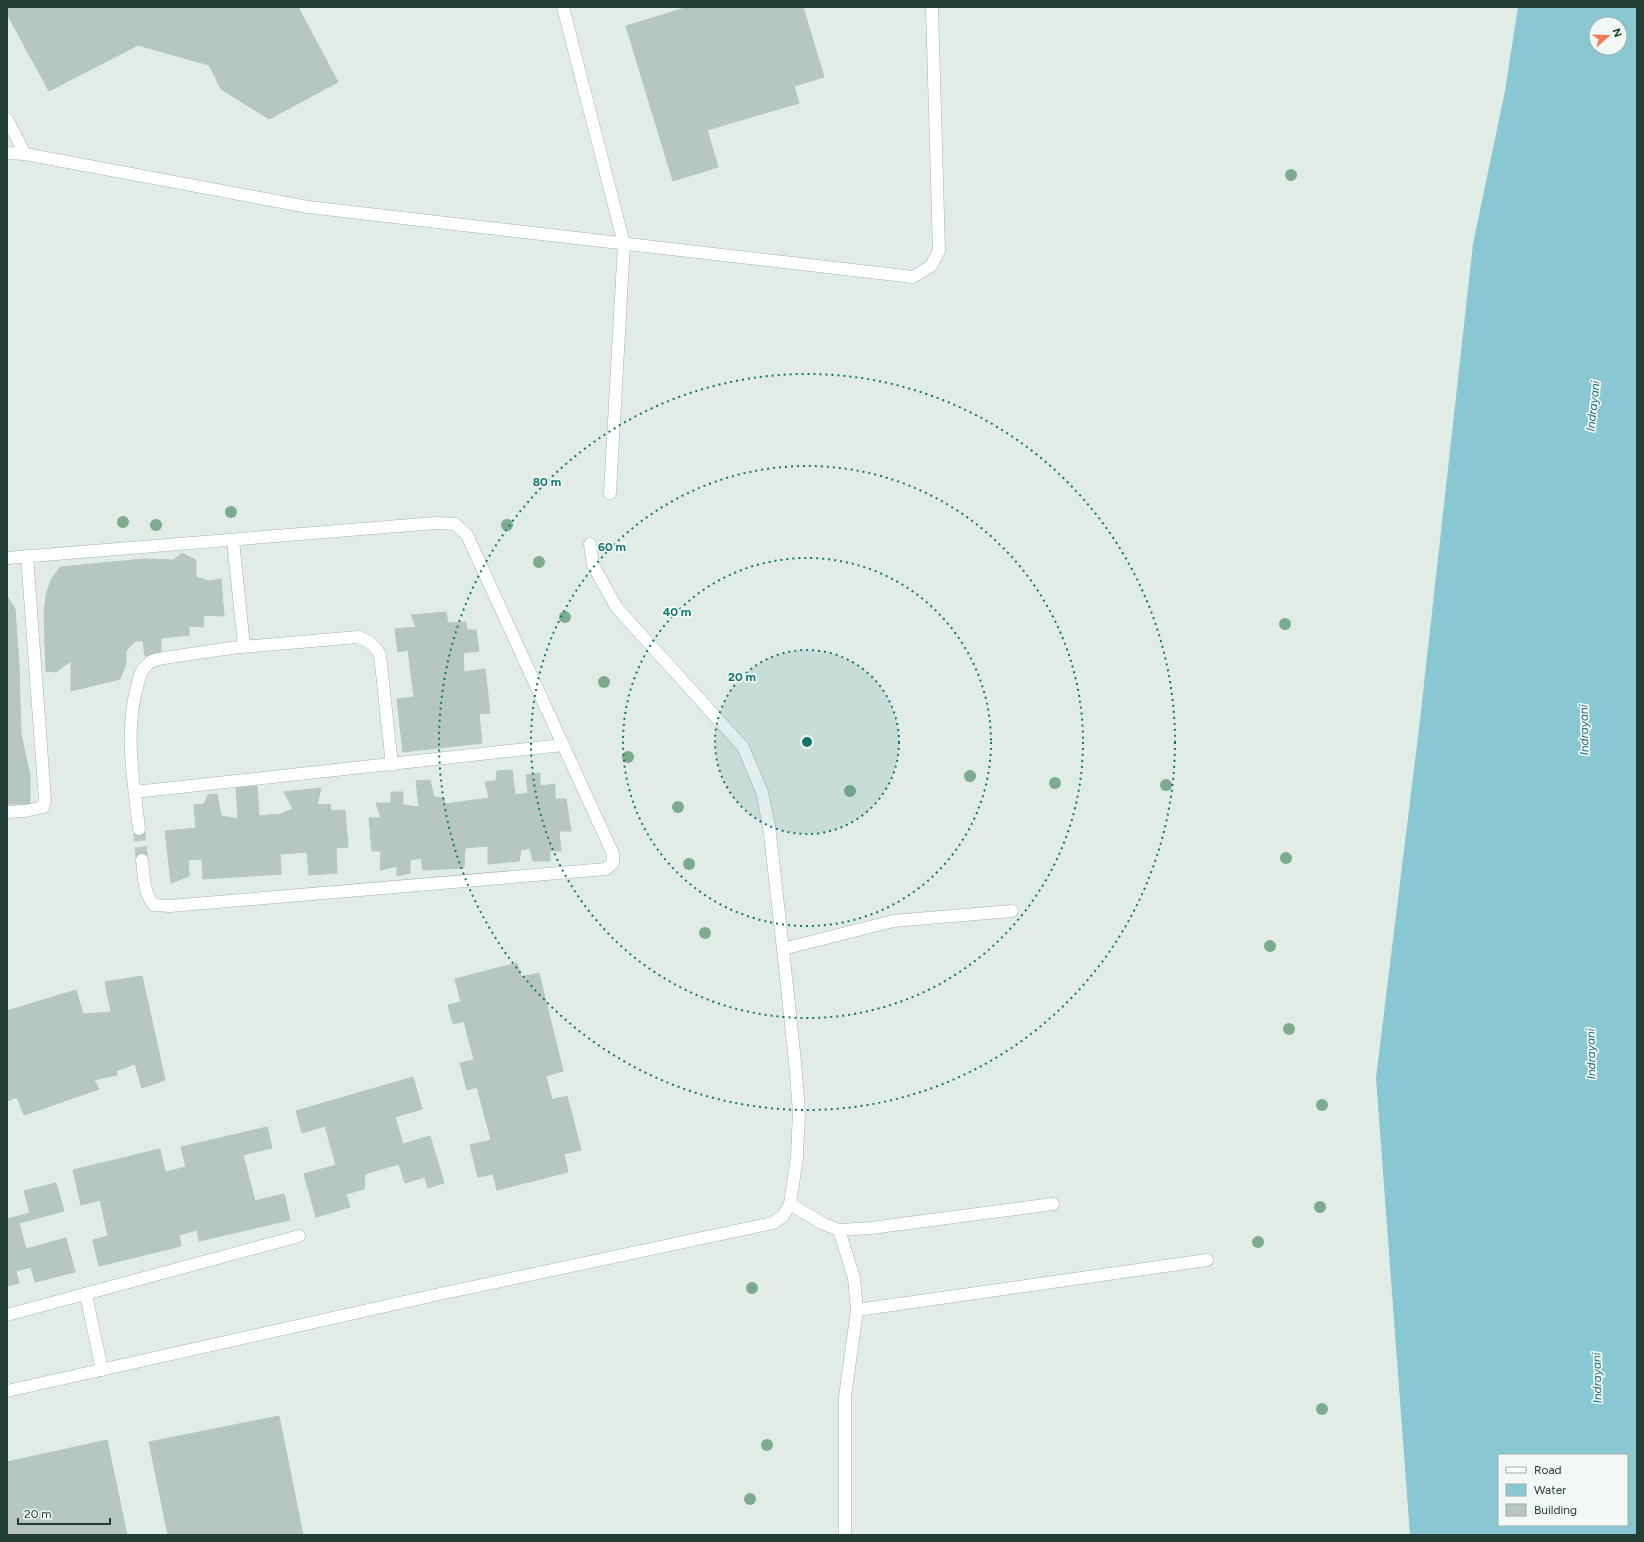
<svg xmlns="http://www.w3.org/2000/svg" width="1644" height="1542" viewBox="0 0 1644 1542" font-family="Figtree,sans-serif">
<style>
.water{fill:#89c8d2;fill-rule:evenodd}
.building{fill:#b7c7c0;stroke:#b4c6be}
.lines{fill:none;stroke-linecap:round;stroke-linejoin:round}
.minor-tunnel{stroke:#bcc9c3;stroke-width:12;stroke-dasharray:12 6;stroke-linecap:butt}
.service-casing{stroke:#a5b4ae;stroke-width:13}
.minor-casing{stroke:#a5b4ae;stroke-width:13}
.service{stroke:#fff;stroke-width:12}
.minor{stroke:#fff;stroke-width:12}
.tree{fill:#7dab8e}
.ring{fill:none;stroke:#0f766e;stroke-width:2;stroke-dasharray:2 4}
.labels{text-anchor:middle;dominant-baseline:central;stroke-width:3.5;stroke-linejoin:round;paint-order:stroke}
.water-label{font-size:12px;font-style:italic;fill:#1b6d7a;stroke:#f2f9f5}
.centre{fill:#0f766e;stroke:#f2f9f5;stroke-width:2}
.ring-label{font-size:12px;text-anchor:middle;font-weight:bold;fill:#0f766e;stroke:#f2f9f5;stroke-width:3.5;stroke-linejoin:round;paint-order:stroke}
</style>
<rect width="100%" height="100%" fill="#e2ece7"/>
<path class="water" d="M1518 7H1637V1535H1410L1376 1078 1420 720 1473 244 1505 91ZM1596 24H1620V48H1596ZM1499 1455H1627V1525H1499Z"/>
<g class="building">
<polygon points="7,7 298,7 338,82 269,119 221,89 209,65 138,45 49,91 7,14"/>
<polygon points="688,7 803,7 824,77 794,86 799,103 707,130 718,167 673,181 626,26"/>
<polygon points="182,553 196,560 196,577 209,581 221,579 224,616 204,615 203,627 189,626 189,635 161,638 161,654 145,656 143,641 135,641 126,651 126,663 120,679 71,691 71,661 56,672 46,671 44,614 46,595 51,580 60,567 144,559 174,560"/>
<polygon points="7,596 15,609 19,665 21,734 30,776 30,804 7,804"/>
<polygon points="446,612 448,623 466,622 467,630 476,630 479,651 463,653 464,672 485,669 490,713 479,714 482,743 403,752 397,699 414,697 408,650 398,652 395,629 416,627 411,615"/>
<polygon points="512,770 515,795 528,793 526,775 540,773 540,786 555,784 555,799 566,799 571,831 559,831 561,851 550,851 550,861 533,861 530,848 521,850 519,861 488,864 488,846 465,848 464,868 423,870 421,858 410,860 410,873 397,876 397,866 380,870 381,851 372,851 369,818 381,818 376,803 391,803 391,792 403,792 403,805 419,807 416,781 430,780 434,797 444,798 445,804 489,798 485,782 496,781 497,771"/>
<polygon points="257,786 259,816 281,814 293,809 284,792 321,788 317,805 330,804 331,811 345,810 348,847 336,848 337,873 309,875 307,852 280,854 281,874 203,879 202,859 188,860 189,876 171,883 165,831 196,828 194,805 204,804 208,795 217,794 221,816 238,819 236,788"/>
<polygon points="517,963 521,977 539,973 563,1071 546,1076 552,1100 567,1096 581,1150 564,1154 568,1172 497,1190 493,1174 478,1177 470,1145 491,1140 477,1087 467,1090 460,1063 474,1060 464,1021 453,1024 448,1005 461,1002 455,979"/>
<polygon points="142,976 165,1080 142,1088 135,1064 116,1071 117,1075 94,1080 99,1089 24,1115 17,1097 7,1101 7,1011 76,990 83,1014 111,1012 105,982"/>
<polygon points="413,1077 422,1109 395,1117 403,1144 430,1136 444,1183 428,1188 425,1177 405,1183 399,1164 365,1174 364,1189 346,1194 350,1207 316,1217 304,1174 336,1165 325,1126 302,1133 296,1111"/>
<polygon points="267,1127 272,1148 243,1155 255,1201 284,1194 290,1220 199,1241 197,1230 179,1235 181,1246 99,1266 93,1240 108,1236 100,1200 81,1205 73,1170 160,1149 165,1172 186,1167 181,1147"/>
<polygon points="56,1183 64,1211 19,1223 26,1249 66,1238 75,1272 35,1282 31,1267 16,1271 19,1283 7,1286 7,1219 30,1213 24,1191"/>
<polygon points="279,1416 303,1535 168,1535 149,1442"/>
<polygon points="107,1440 127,1535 7,1535 7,1462"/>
</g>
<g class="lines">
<polyline class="minor-tunnel" points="139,829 142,860"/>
<defs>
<g id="service">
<polyline points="783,949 893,921 1012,911"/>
<polyline points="790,1204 822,1223 839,1230 871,1228 1053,1204"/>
<polyline points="839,1230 854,1278 857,1310 845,1397 845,1535"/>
<polyline points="86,1295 102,1370"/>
<polyline points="857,1310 1207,1260"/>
<polyline points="7,1315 299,1236"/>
</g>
<g id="minor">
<polyline points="563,7 624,244 610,493"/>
<polyline points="7,119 25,154"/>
<polyline points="7,153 25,154 308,207 913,277 931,266 939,251 932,7"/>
<polyline points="233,540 244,646"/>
<path d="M7 558 436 523 455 524 467 535 613 854V863L606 869 170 906 154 905C143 892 144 876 142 860"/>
<polyline points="135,792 563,745"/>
<polyline points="7,812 25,811 43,807 45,800 27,556"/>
<path d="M139 829C134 782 124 734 137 687 139 679 140 670 147 665 151 660 158 659 164 658L231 648 358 637C369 641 375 645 380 655L392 765"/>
<polyline points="7,1391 435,1295 773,1223 783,1216 790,1204 797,1157 799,1112 795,1062 783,949 769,826 762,792 743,747 617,608 593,565 590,544"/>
</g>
</defs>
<use href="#service" class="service-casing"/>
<use href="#minor" class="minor-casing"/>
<use href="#service" class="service"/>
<use href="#minor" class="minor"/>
</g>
<g class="tree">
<circle cx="1291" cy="175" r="6"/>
<circle cx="231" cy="512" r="6"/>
<circle cx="123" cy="522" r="6"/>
<circle cx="156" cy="525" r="6"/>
<circle cx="507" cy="525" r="6"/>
<circle cx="539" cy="562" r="6"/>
<circle cx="565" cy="617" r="6"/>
<circle cx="1285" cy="624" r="6"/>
<circle cx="604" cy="682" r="6"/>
<circle cx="628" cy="757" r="6"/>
<circle cx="970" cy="776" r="6"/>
<circle cx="1055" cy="783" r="6"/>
<circle cx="1166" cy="785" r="6"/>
<circle cx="850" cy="791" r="6"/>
<circle cx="678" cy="807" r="6"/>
<circle cx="1286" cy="858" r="6"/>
<circle cx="689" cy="864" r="6"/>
<circle cx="705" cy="933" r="6"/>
<circle cx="1270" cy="946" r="6"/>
<circle cx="1289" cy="1029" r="6"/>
<circle cx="1322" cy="1105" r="6"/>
<circle cx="1320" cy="1207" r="6"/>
<circle cx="1258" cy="1242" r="6"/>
<circle cx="752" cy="1288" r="6"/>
<circle cx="1322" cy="1409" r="6"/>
<circle cx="767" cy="1445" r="6"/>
<circle cx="750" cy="1499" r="6"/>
</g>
<circle cx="807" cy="742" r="92" fill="#0f766e" fill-opacity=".12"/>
<g class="ring">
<circle cx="807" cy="742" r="92"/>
<circle cx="807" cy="742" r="184"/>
<circle cx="807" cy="742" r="276"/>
<circle cx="807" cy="742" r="368"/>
</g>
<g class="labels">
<g class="water-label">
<text transform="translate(1593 406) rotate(-84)">Indrayani</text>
<text transform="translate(1584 730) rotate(-91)">Indrayani</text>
<text transform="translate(1591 1054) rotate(-91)">Indrayani</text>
<text transform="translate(1597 1378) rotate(-91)">Indrayani</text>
</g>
</g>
<circle cx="807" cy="742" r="6" class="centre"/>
<g class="ring-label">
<text x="547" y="486">80 m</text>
<text x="612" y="551">60 m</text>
<text x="677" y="616">40 m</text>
<text x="742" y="681">20 m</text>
</g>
<rect width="1644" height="1542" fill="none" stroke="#223d35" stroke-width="16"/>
<rect x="1498" y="1454" width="130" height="72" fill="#f2f9f5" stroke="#9faea8"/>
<rect x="1506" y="1467" width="20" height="6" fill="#ffffff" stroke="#9faea8"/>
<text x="1534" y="1474" font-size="12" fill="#223d35">Road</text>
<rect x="1506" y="1484" width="20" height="12" fill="#89c8d2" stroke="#9faea8"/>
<text x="1534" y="1494" font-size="12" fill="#223d35">Water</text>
<rect x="1506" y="1504" width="20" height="12" fill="#b7c7c0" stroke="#9faea8"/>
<text x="1534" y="1514" font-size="12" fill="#223d35">Building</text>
<g transform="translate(1608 36) rotate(70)"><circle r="19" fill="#f2f9f5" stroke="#9faea8"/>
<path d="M0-3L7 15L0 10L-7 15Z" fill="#f37b59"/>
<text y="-6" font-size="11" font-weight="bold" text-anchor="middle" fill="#223d35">N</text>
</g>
<path d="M18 1518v6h92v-6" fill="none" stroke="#223d35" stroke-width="2"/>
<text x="24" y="1518" font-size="12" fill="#223d35" stroke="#f2f9f5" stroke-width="3" paint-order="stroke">20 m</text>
</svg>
